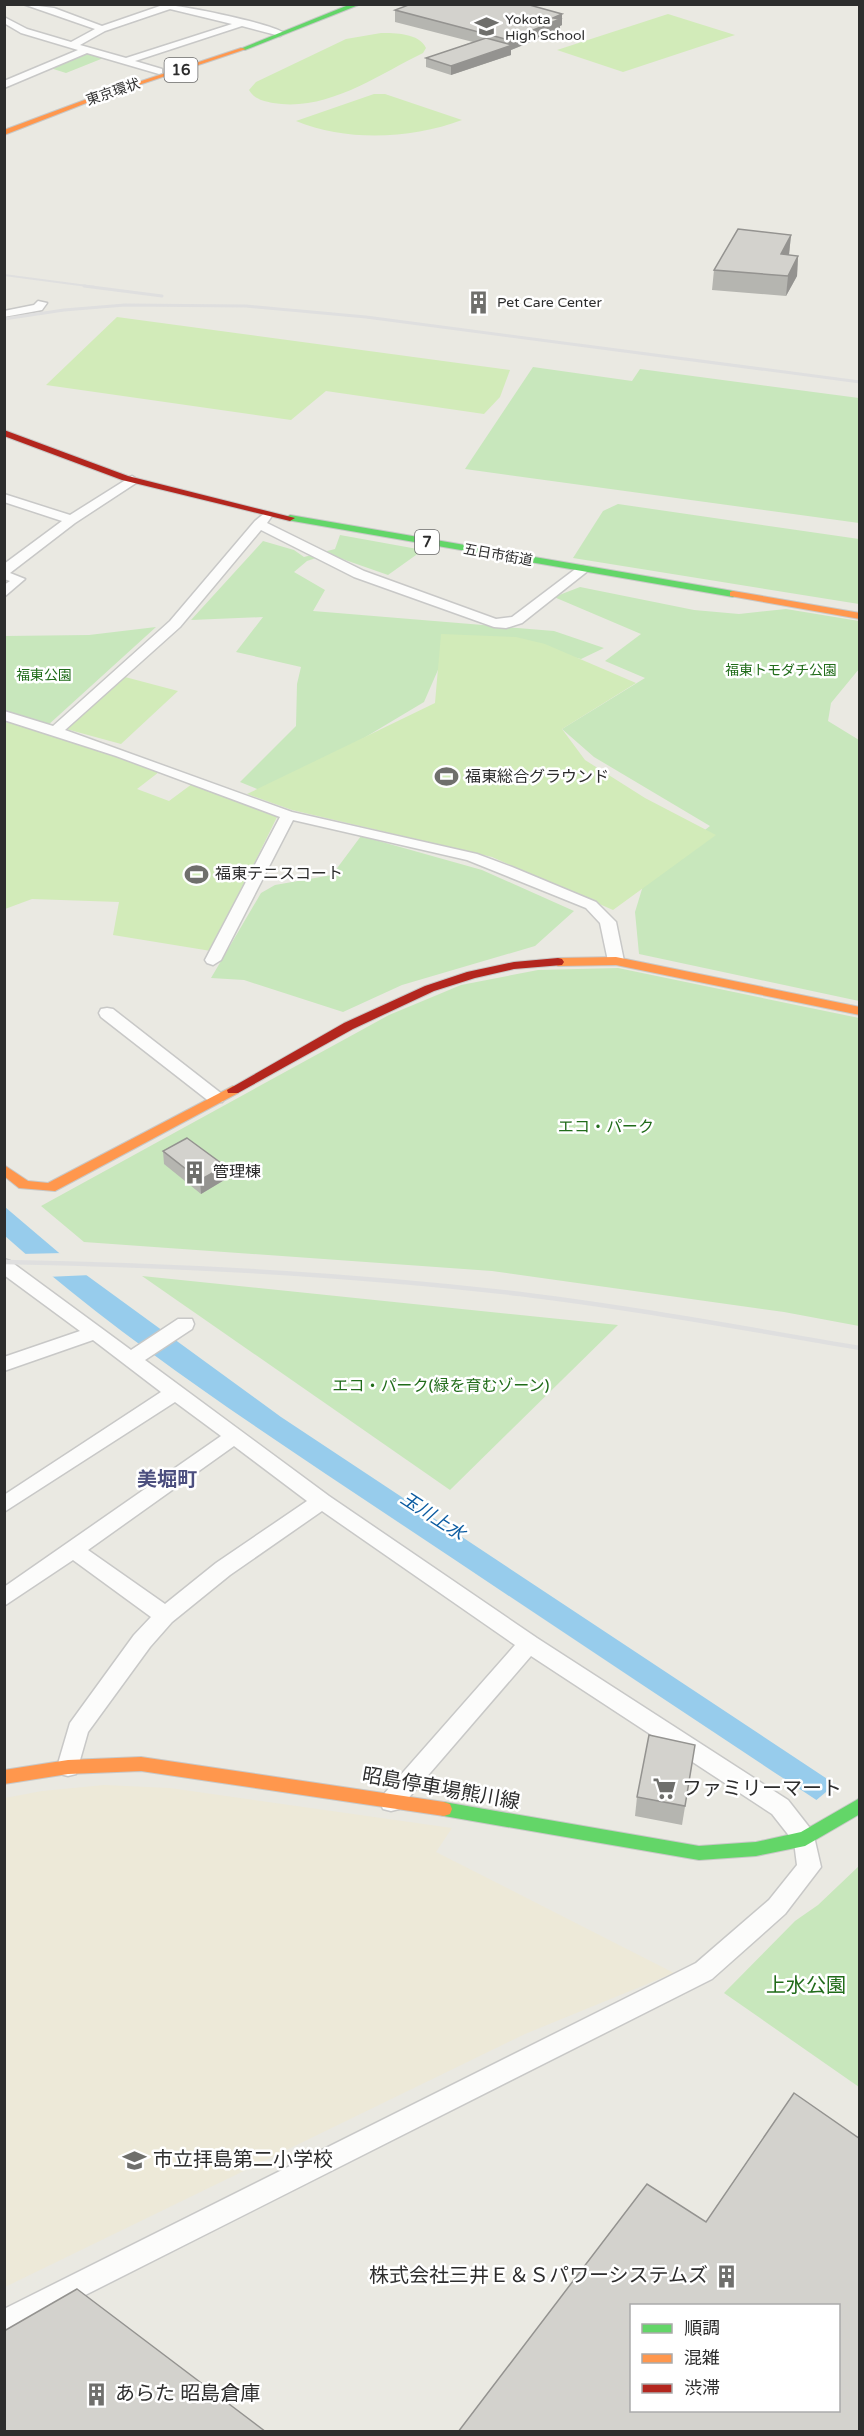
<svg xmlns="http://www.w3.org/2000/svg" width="864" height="2436" viewBox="0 0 864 2436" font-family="'Varela Round','Noto Sans JP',sans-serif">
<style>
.education{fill:#ede9d8}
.green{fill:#c8e7bc}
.pitch{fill:#d2ebb9}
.water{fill:#97ccec}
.pier{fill:#eae9e2}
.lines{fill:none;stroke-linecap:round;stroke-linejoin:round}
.street-casing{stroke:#c8c8c7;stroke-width:3}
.fast-casing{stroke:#c8c8c7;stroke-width:2}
.slow-casing{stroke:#c8c8c7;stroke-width:2}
.jam-casing{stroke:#c8c8c7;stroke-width:2}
.street{fill:#fcfcfb;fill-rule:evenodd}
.fast{fill:#63d668;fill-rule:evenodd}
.slow{fill:#ff974d;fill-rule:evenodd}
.jam{fill:#b3261e;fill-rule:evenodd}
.rail-far2{stroke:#dfdfdf;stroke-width:2}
.rail-far1{stroke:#dfdfdf;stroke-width:3}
.rail{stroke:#dfdfdf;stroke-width:4.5}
.wall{fill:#b5b5b0}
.shaded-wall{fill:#949390}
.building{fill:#d3d2cd;stroke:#949390;stroke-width:1.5;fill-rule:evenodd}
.labels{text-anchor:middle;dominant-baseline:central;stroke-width:5;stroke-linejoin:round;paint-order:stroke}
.far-poi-label{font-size:14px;fill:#2d2d2d;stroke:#fff;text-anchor:start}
.far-street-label{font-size:14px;fill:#2d2d2d;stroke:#fff}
.far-park-label{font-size:14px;fill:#216c1a;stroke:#fff}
.shield{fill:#fff;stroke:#6c6c6c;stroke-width:1.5}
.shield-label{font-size:15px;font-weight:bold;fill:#2d2d2d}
.poi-label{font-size:16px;fill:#2d2d2d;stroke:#fff;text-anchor:start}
.park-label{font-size:16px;fill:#216c1a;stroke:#fff}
.water-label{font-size:18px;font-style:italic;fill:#0c5ca1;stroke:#fff}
.quarter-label{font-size:20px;font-weight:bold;fill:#4c4f7f;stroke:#fff}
.near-street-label{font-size:20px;fill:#2d2d2d;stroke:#fff}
.near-poi-label{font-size:20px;fill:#2d2d2d;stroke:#fff;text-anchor:start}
.near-park-label{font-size:20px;fill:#216c1a;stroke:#fff}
</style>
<rect width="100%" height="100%" fill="#eae9e2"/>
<polygon class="education" points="104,1785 170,1788 452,1828 436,1852 674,1973 525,2034 5,2287 5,1798 42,1791"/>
<g class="green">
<polygon points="89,52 106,57 66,73 47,67"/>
<polygon points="533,367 632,381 640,369 859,398 859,523 465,469"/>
<polygon points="618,504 859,539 859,604 573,558 603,511"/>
<polygon points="340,535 423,550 388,575 328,554 307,561 294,572 325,590 313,611 554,631 604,648 581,659 503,640 451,640 424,702 292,781 282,799 240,782 296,726 297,684 301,667 236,652 263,617 191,620 263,541 294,550 304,557 335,549"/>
<polygon points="580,587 694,610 739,614 786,609 859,621 859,669 831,703 828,721 859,740 859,1001 639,954 635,912 646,876 710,826 594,757 562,729 645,678 605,661 641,634 554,597"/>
<polygon points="156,627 47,726 5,711 5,636 89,635"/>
<polygon points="361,836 482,870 574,911 535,946 402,985 343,1012 244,980 211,978 261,893 275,885 332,875"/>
<polygon points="618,968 859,1018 859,1326 784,1312 492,1271 84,1242 41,1206 389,1015 461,985 538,970"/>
<polygon points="142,1276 618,1325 450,1490"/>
<polygon points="859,1866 859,2087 724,1993 795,1921 818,1905"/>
</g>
<g class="pitch">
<polygon points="668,14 735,35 623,72 557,50"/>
<path d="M381 33C395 33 419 33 426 48L423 53C376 76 327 112 273 103 263 101 254 99 249 90L256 82 346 39Z"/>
<path d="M374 94H385L462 120C411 139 347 142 296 121Z"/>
<polygon points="117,317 510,370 500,397 484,414 326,391 291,420 46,385"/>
<polygon points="441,634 516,637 545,644 636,683 562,729 585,760 645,798 716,835 613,910 492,857 292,810 247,794 435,703"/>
<polygon points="125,677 178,691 121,744 66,729"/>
<polygon points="5,719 159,772 137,789 169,801 192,784 278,815 211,951 113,935 119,902 32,899 5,909"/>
</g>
<path class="water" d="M5 1207 78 1269 281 1417 859 1800V1828C705 1727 551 1624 398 1522 263 1432 126 1343 5 1236Z"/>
<g class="pier">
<polygon points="64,1253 91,1275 46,1277 20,1254"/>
<polygon points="838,1782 860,1796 860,1831 814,1802"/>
</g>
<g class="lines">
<defs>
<g id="street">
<path d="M23 4 54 8 102 26 160 6 157 4C177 4 270 23 284 33L280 36 242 26 135 61 162 69V73L159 74 87 53 4 88V81L78 50 21 33 4 23V17L27 29 71 42 95 29ZM170 9 232 24 126 58 80 45 105 31Z"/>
<polygon points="38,301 47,303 42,310 4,317 4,311 34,305"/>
<polygon points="132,476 138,480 136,483 75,523 10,573 25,579 4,597 4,585 10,581 4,579 4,564 62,521 4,502 4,494 70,515"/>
<polygon points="266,512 272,516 267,523 364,571 496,619 512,617 578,567 583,566 589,570 522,623 506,628 494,627 354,577 261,530 180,627 65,730 292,812 477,854 512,867 596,902 616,922 624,961 622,964 610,964 608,961 600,923 586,908 467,860 293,820 221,960 213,965 207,963 205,960 280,817 116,756 4,720 4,711 53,726 170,621 255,521"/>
<polygon points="107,1008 113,1009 222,1094 225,1098 222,1102 210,1102 101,1017 99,1013 101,1009"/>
<path d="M4 1259 10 1261 131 1350 178 1319H192L194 1324 192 1329 145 1360 329 1496 537 1638 788 1800 813 1832 821 1867 785 1914 712 1979 4 2336V2309L696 1963 769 1900 797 1865 794 1842 772 1814 531 1656 399 1809 391 1811 383 1809 380 1802 383 1795 515 1645 322 1511 230 1575 172 1622 150 1647 88 1732 76 1774 68 1776 60 1774 57 1767 70 1723 134 1635 151 1617 73 1560 4 1606V1587L221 1436 175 1402 4 1512V1495L161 1392 93 1340 4 1371V1357L80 1331 4 1275ZM234 1446 307 1501 216 1563 165 1604 88 1550Z"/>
</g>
<g id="fast">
<polygon points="351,4 361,4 245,50 240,49"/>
<polygon points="290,515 733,591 738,594 733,597 287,520 285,518"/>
<polygon points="860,1798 860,1814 805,1846 756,1856 699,1860 444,1816 438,1814 436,1809 438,1804 444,1802 699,1846 756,1842 801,1832"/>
</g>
<g id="slow">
<polygon points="241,48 246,49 94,100 4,135 4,130 90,98"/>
<polygon points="733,591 860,613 860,619 730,596 730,592"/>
<polygon points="616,957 860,1007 860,1015 616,965 558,966 552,962 558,958"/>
<polygon points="233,1086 238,1087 239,1090 238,1093 55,1191 19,1188 4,1176 4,1165 28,1181 48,1183"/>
<polygon points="141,1757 444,1802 450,1804 452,1809 450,1814 444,1816 141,1771 68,1774 4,1784 4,1770 68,1760"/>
</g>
<g id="jam">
<polygon points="4,430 128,476 295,518 290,521 122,480 4,436"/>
<polygon points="558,958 562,959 564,962 562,965 514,969 475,978 434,991 353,1029 238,1093 228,1093 227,1090 344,1023 425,986 467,972 514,962"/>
</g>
</defs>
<use href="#street" class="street-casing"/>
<use href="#fast" class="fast-casing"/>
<use href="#slow" class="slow-casing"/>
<use href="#jam" class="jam-casing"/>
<use href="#street" class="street"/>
<use href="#fast" class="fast"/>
<use href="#slow" class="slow"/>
<use href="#jam" class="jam"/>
<polyline class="rail-far2" points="4,275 95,287"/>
<g class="rail-far1">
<polyline points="84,286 162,296"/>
<polyline points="4,319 64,310 125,305 246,306 366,317 860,382"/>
</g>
<path class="rail" d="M4 1262C176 1265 349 1274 520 1294 634 1308 747 1329 860 1348"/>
</g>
<g class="wall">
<polygon points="395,10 562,14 562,25 560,26 560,30 511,50 511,55 451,75 426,67 426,58 473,42 395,22"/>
<polygon points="791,235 789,255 798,256 797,276 786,296 712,290 714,270"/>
<polygon points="163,1151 225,1166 226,1179 201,1194 164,1164"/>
<polygon points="692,1764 682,1825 635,1816 637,1797"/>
</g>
<g class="shaded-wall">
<polygon points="562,14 562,25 560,26 560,30 511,50 511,55 451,75 451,66 508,46 509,40"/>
<polygon points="791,235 789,254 779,274 781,254"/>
<polygon points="798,256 797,276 786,296 788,276"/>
<polygon points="225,1166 226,1179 201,1194 200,1180"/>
</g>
<g class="building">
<polygon points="411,4 526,4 562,14 553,18 560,19 509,40 395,10"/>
<polygon points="486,38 512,45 451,66 426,58"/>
<polygon points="738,229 791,235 781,254 798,256 788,276 714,270"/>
<polygon points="187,1138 225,1166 200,1180 163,1151"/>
<polygon points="649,1735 695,1745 685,1806 637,1797"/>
<path d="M794 2093 860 2139V2432H458L647 2184 706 2222ZM632 2306H838V2410H632Z"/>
<polygon points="77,2289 266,2432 4,2432 4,2331"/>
</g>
<defs>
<symbol id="school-bare" viewBox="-9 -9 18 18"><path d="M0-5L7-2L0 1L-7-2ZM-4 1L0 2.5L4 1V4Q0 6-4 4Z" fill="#6f6f6c" stroke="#fff" stroke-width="2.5" paint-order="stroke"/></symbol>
<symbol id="building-bare" viewBox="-9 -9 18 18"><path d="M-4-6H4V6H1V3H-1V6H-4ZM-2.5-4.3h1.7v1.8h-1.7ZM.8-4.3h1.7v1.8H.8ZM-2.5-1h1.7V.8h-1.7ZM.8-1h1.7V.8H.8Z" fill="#6f6f6c" stroke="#fff" stroke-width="2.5" paint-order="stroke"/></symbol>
<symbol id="stadium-bare" viewBox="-9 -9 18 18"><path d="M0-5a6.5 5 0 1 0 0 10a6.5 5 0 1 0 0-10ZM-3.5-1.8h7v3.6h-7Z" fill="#6f6f6c" stroke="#fff" stroke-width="2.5" paint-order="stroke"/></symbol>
<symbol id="supermarket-bare" viewBox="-9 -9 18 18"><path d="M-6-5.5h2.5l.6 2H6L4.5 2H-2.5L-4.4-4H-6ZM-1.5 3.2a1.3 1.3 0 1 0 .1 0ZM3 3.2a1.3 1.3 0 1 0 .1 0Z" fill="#6f6f6c" stroke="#fff" stroke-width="2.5" paint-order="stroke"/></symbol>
</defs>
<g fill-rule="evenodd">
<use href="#school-bare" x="470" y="10" width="33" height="33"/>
<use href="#building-bare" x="462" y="286" width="33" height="33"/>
<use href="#stadium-bare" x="430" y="760" width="33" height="33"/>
<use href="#stadium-bare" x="180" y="858" width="33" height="33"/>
<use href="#building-bare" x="178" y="1156" width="33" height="33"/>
<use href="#supermarket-bare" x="648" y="1772" width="33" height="33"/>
<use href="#school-bare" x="118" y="2144" width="33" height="33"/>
<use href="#building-bare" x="710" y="2260" width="33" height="33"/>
<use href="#building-bare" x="80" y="2378" width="33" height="33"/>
</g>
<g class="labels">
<g class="far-poi-label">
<text x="505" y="19">Yokota<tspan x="505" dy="16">High School</tspan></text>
<text x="497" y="302">Pet Care Center</text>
</g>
<g class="far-street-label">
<text transform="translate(113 92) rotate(-19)">東京環状</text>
<text transform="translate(498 555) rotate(10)">五日市街道</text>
</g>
<g class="far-park-label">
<text x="781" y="670">福東トモダチ公園</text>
<text x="44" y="675">福東公園</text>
</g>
<g class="shield">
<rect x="164.5" y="58" width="33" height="24" rx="4.5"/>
<rect x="415" y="530" width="24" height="24" rx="4.5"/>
</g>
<g class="shield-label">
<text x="181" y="70">16</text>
<text x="427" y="542">7</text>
</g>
<g class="poi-label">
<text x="465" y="777">福東総合グラウンド</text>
<text x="215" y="874">福東テニスコート</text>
<text x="213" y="1172">管理棟</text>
</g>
<g class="park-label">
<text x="606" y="1127">エコ・パーク</text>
<text x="441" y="1386">エコ・パーク(緑を育むゾーン)</text>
</g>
<g class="water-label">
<text transform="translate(433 1516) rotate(33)">玉川上水</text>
</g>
<g class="quarter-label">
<text x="167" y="1480">美堀町</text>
</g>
<g class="near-street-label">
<text transform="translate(441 1789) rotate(10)">昭島停車場熊川線</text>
</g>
<g class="near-poi-label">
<text x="682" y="1789">ファミリーマート</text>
<text x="153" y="2160">市立拝島第二小学校</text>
<text x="708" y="2276" text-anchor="end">株式会社三井Ｅ＆Ｓパワーシステムズ</text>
<text x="115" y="2394">あらた 昭島倉庫</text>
</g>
<g class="near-park-label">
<text x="806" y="1986">上水公園</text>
</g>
</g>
<rect width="864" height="2436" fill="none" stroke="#2d2d2d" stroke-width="12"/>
<rect x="630" y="2304" width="210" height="108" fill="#ffffff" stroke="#ababab" stroke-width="1.5"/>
<rect x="642" y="2324" width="30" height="9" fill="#63d668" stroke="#ababab" stroke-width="1.5"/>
<text x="684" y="2334" font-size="18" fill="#2d2d2d">順調</text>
<rect x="642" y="2354" width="30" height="9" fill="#ff974d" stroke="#ababab" stroke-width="1.5"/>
<text x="684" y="2364" font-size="18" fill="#2d2d2d">混雑</text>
<rect x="642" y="2384" width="30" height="9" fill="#b3261e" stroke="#ababab" stroke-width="1.5"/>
<text x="684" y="2394" font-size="18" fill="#2d2d2d">渋滞</text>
</svg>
